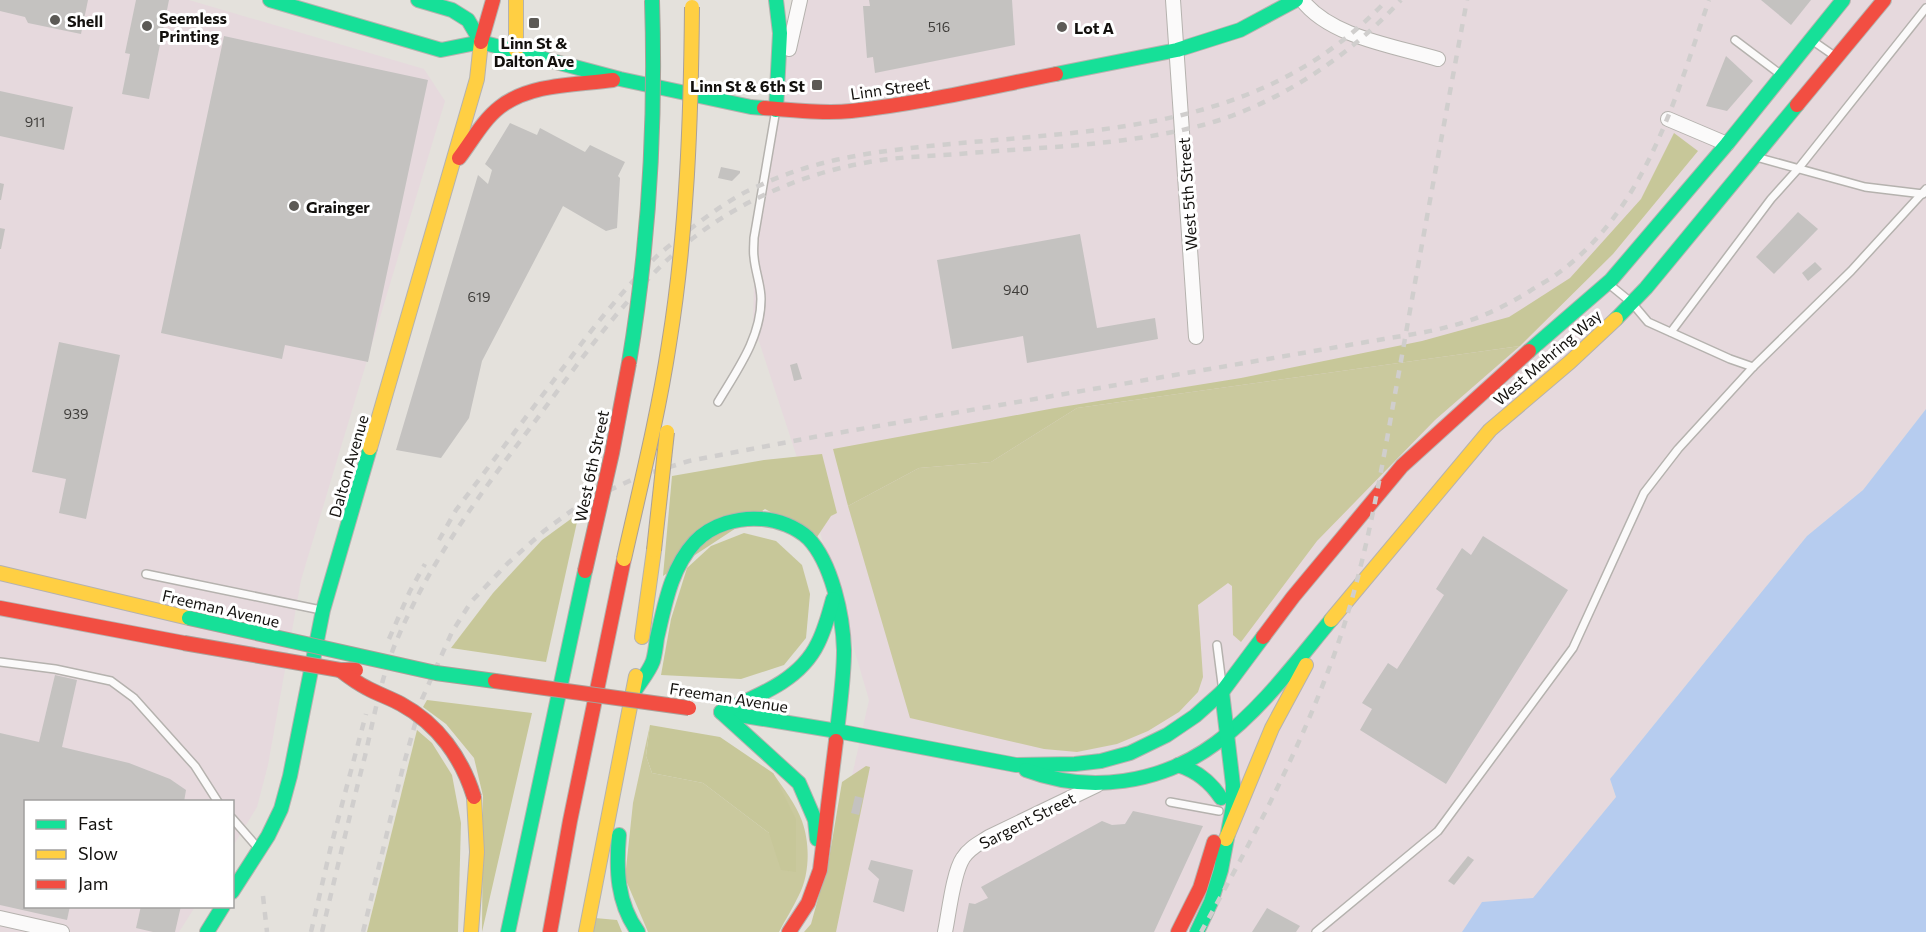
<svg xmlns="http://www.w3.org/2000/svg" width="1926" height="932" viewBox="0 0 1926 932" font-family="Commissioner,sans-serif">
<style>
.industrial{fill:#e6d9dd}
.green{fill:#cac99e}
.forest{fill:#c7c799}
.water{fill:#b6ccef}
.building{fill:#c4c2c0}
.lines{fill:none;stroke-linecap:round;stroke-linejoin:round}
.lane-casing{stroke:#b5b2ae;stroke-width:10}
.street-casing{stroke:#b5b2ae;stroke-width:16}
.fast-casing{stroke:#b5b2ae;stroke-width:16}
.slow-casing{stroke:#b5b2ae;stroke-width:16}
.jam-casing{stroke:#b5b2ae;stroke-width:16}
.lane{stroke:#fbfafa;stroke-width:7}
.street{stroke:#fbfafa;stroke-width:14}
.fast{stroke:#16e098;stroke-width:14}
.slow{stroke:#ffcf43;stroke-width:14}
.jam{stroke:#f24e42;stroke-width:14}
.rail{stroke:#d0cecd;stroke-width:4.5;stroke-dasharray:8 8;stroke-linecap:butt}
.fast-bridge-casing{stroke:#aaa099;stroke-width:16;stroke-linecap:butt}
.slow-bridge-casing{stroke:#aaa099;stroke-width:16;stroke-linecap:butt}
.jam-bridge-casing{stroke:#aaa099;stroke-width:16;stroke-linecap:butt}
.fast-bridge{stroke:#16e098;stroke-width:14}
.slow-bridge{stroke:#ffcf43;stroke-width:14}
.jam-bridge{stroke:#f24e42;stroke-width:14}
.poi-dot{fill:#5c5a56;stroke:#fff;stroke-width:2}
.labels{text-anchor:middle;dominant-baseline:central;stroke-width:6;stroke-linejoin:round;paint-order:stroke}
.number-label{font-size:14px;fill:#3f3d3a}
.poi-label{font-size:16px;font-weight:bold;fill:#13110e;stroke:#fff;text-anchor:start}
.street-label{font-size:16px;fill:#13110e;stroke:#fff}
</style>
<rect width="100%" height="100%" fill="#e4e1dc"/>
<g class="industrial">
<polygon points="0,0 189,0 424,69 445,101 301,580 268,765 257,807 233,846 232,802 26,802 26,906 195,907 179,932 0,932"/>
<polygon points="800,0 1926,0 1926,409 1863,490 1807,536 1610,779 1616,797 1533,899 1483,902 1462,932 817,932 869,700 808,491 753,323 755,242 766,192 776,110"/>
</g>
<g class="green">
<polygon points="1520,346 1435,420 1317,541 1241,642 1233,635 1232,586 1228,583 1198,605 1203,677 1198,692 1179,712 1148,731 1117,744 1077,752 1044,749 910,718 848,506 919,468 991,462 1077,408"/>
<path d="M650 725 646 756 652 773 703 783 769 833 773 773C783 788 796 804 802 821 810 843 810 874 799 895 793 908 785 920 779 932H648L625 878 633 803Z"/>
</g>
<g class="forest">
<polygon points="1674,133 1698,151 1613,254 1520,346 1077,408 991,462 919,468 848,506 833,449 1055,408 1241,378 1422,341 1509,317 1570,278 1641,199"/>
<polygon points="822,454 837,513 831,516 817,537 765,509 663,576 672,476 764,460"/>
<polygon points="579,513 546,662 451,648 493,593 542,540"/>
<polygon points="744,533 776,541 802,565 810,594 806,638 784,665 741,679 661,675 671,619 687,568 711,546"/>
<polygon points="427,700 532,713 482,932 483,796 474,758 446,724 423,707"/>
<polygon points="650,725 720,737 773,773 796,819 796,872 781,870 769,833 703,783 652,773 646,756"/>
<polygon points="417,730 432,743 452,775 461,823 458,932 367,932"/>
<polygon points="866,766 870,767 836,932 804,932 811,924 829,859 842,782"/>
<polygon points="595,918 617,920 622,932 593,932"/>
</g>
<polygon class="water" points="1926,409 1926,932 1462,932 1482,902 1533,898 1616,797 1610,779 1807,536 1863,490"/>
<g class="building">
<polygon points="0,0 88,0 81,34 28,23 25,17 0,11"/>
<polygon points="136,0 169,0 149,99 122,94 130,54 125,53"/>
<polygon points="869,0 1012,0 1015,45 875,73 873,57 867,58 863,6 870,6"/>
<polygon points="1761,0 1811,0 1791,25"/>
<polygon points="224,36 428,80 368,362 285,345 282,359 161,333"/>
<polygon points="1726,56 1753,81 1727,111 1706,106"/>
<polygon points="0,91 73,107 64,150 0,136"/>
<polygon points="510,123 537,135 540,128 585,152 590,145 625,162 618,176 620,178 617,228 606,231 563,206 482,361 469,418 441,458 396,450 478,175 488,184 492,170 485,164"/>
<polygon points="721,167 740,171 740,173 732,181 718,178"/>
<polygon points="0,183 4,184 1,200 0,200"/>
<polygon points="1798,212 1818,229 1774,274 1756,257"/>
<polygon points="0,228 5,229 1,249 0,249"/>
<polygon points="1080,234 1097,328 1155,318 1158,339 1027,363 1023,336 952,349 937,260"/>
<polygon points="1815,262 1822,269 1808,281 1802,273"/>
<polygon points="59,342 120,355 86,519 59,513 66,479 32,472"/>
<polygon points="797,363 802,379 794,381 790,365"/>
<polygon points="1483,536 1568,590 1446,784 1360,730 1372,709 1362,703 1388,663 1397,669 1444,595 1436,589 1462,548 1471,555"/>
<polygon points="55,675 77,680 62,747 129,763 170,779 186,790 184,802 26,802 26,906 70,906 67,920 0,905 0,733 39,742"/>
<polygon points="855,796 863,798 859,815 851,813"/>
<polygon points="1133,811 1203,826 1154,932 963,932 969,903 975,904 988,898 981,887 1102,821 1112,825 1125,824"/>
<polygon points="1468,856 1474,860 1454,885 1448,881"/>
<polygon points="871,860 913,870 904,912 873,902 879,879 868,869"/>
<polygon points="141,906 181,906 175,932 153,932 136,928"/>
<polygon points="1267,908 1300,926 1296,932 1252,932"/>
</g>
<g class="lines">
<defs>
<g id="lane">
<polyline points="1735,40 1780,74"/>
<polyline points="1813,41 1836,57"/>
<polyline points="1756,157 1865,187 1923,194"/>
<polyline points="1610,285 1632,303 1648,322 1730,359 1753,367"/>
<polyline points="1671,332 1771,199 1798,169 1926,8"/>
<path d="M718 402C737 370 761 338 761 299 761 285 755 271 754 257 753 251 754 244 754 238L775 115"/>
<polyline points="146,574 321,610"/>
<polyline points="1217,645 1222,684"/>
<polyline points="0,662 55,669 111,681 134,698 195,766 218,802"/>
<polyline points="1170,802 1219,811"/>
<polyline points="232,818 258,848"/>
<polyline points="1316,932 1438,831 1573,648 1644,493 1678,449 1753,367 1851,271 1926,189"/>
</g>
<g id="street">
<polyline points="1173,0 1196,337"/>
<path d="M1302 0C1330 37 1395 46 1438 59"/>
<polyline points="789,49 800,0"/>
<polyline points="1668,119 1727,144"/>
<polyline points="0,918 62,932"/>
<path d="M945 932C949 913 953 873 963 858 969 848 980 843 989 837L1097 785"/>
</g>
<g id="fast">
<polyline points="270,0 441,50 481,42 620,79 751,107 764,108"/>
<polyline points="418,0 452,10 468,20 481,42"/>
<polyline points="776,0 780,33 776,110"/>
<polyline points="1056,74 1177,50 1240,30 1296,0"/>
<polyline points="1616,319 1646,288 1797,105"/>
<polyline points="1529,351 1611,280 1727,144 1843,0"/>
<path d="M634 692C640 682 649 672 653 661 655 654 656 646 657 638 665 604 671 568 695 542 712 524 739 517 762 519 778 520 796 527 808 538 832 563 843 616 844 650 844 680 839 710 836 741"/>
<polyline points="721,712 837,731 1016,765 1075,764 1101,761 1130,753 1167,735 1195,716 1222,692 1263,637"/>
<path d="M1178 765C1197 771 1210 781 1221 798"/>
<path d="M1026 770C1089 794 1161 784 1216 743 1261 710 1296 662 1331 620"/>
<path d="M619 835C616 870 617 903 638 932"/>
<path d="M817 839 815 820 799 783 721 712C757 696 800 681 818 643 825 629 829 614 833 599"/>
<polyline points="232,892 268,836 281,809 290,776 323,610 370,448"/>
<polyline points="207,932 223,906"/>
<polyline points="508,932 585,571"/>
<polyline points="1197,932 1211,902 1221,870 1233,806 1233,785 1222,692"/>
</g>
<g id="slow">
<polyline points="516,0 516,50"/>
<polyline points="370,448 477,79 481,42"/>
<polyline points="0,573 189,618"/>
<polyline points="1331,620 1490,430 1570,362 1616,319"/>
<polyline points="642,637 654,550"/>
<polyline points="1226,839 1272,728 1306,665"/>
<polyline points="471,932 477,852 474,797"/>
<polyline points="586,932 636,676"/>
</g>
<g id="jam">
<polyline points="481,42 493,0"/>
<polyline points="1797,105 1884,0"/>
<path d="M764 108C793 110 822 114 851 111 919 104 990 87 1056 74"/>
<path d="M459 158C472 141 483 120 500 107 531 83 577 85 613 80"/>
<polyline points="0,608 184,643"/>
<polyline points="1263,637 1293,597 1402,466 1529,351"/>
<polyline points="550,932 570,821 624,559"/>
<polyline points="789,932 808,903 820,870 836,741"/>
<polyline points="1178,932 1200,888 1214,842"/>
</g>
</defs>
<use href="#lane" class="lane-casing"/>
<use href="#street" class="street-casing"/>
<use href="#fast" class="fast-casing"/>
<use href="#slow" class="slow-casing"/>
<use href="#jam" class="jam-casing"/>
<use href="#lane" class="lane"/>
<use href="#street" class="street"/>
<use href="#fast" class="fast"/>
<use href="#slow" class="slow"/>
<use href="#jam" class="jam"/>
<g class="rail">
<path d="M439 540 456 510C488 468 519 426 551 384 583 341 616 297 654 259 662 251 672 244 680 237 699 222 719 207 740 195 748 190 757 187 765 183 821 158 879 151 940 145 1106 129 1263 131 1387 0"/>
<polyline points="389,639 410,591 425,564"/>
<polyline points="263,896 267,932"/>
<polyline points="311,932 331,846 366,714"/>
<path d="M322 932C336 873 350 814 365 756 374 717 381 678 396 642 429 563 479 495 530 428 569 376 607 321 653 274 713 211 797 172 882 160 910 156 940 156 969 153 1047 147 1127 145 1203 125 1277 105 1350 56 1401 0"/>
<path d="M363 932 403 767 422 699 452 632 471 602 508 563 544 531 582 503 640 476 689 461 814 437 1384 339C1407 335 1430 332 1451 326 1479 319 1506 306 1530 291 1539 285 1549 280 1557 274 1645 211 1676 97 1709 0"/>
<path d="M1201 932C1254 837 1306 739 1341 635 1369 550 1383 460 1399 372 1421 248 1444 124 1467 0"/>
</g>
<defs>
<g id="fast-bridge">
<path d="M629 363C649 244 656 121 652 0"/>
<polyline points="189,618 436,673 495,681"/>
</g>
<g id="slow-bridge">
<polyline points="654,550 667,432"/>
<path d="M624 559C640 488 658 416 669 344 687 233 691 120 692 7"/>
</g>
<g id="jam-bridge">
<polyline points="585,571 612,453 629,363"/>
<polyline points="184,643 340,670 356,670"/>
<path d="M340 670C349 677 357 683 367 688 378 694 390 698 401 704 438 724 462 758 474 797"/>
<polyline points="495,681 689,708"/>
</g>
</defs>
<use href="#fast-bridge" class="fast-bridge-casing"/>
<use href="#slow-bridge" class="slow-bridge-casing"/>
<use href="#jam-bridge" class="jam-bridge-casing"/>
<use href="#fast-bridge" class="fast-bridge"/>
<use href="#slow-bridge" class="slow-bridge"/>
<use href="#jam-bridge" class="jam-bridge"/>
</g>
<g class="poi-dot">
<circle cx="55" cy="20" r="6"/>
<rect x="528" y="17" width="12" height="12" rx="3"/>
<circle cx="147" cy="26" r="6"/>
<circle cx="1062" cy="27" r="6"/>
<rect x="811" y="79" width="12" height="12" rx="3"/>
<circle cx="294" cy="206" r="6"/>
</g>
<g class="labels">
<g class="number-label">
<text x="939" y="26">516</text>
<text x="35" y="121">911</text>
<text x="1016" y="289">940</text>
<text x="479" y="296">619</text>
<text x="76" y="413">939</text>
</g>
<g class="poi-label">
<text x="159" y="17">Seemless<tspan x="159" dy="18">Printing</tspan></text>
<text x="67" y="20">Shell</text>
<text x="1074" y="27">Lot A</text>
<text x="534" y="42" text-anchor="middle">Linn St &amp;<tspan x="534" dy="18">Dalton Ave</tspan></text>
<text x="805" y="85" text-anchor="end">Linn St &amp; 6th St</text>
<text x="306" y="206">Grainger</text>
</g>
<g class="street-label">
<text transform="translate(890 88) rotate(-8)">Linn Street</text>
<text transform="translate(1187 194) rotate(-94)">West 5th Street</text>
<text transform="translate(1547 357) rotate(-41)">West Mehring Way</text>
<text transform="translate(348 466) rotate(-74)">Dalton Avenue</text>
<text transform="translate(591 466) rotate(-78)">West 6th Street</text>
<text transform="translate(221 608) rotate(13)">Freeman Avenue</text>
<text transform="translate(729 697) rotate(9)">Freeman Avenue</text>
<text transform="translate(1027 820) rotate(-27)">Sargent Street</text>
</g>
</g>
<rect x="24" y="800" width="210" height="108" fill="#ffffff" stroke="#a1a09f" stroke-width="1.5"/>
<rect x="36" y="820" width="30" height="9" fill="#16e098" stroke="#a1a09f" stroke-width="1.5"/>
<text x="78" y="830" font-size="18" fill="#13110e">Fast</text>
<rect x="36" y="850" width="30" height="9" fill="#ffcf43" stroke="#a1a09f" stroke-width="1.5"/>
<text x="78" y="860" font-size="18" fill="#13110e">Slow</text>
<rect x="36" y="880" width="30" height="9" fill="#f24e42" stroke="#a1a09f" stroke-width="1.5"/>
<text x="78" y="890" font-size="18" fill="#13110e">Jam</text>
</svg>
